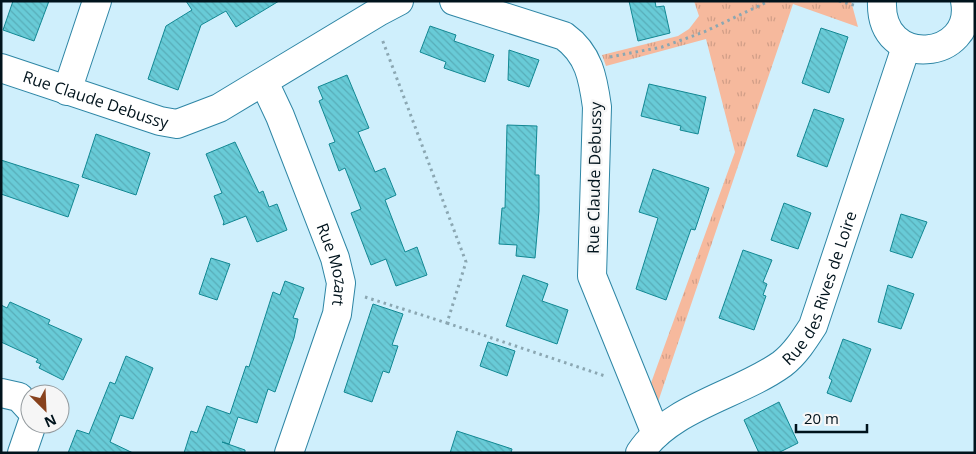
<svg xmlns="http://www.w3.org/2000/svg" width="976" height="454" viewBox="0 0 976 454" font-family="'Open Sans',sans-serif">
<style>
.grass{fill:url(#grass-tufts)}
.building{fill:url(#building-back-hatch);stroke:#128893}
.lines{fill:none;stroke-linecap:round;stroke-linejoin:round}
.minor-casing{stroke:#2e86a5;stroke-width:30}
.path{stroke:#8ba7b2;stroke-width:3;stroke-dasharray:2.5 4;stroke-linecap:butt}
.minor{stroke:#fff;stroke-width:28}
.labels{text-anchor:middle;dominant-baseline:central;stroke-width:5;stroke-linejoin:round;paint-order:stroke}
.street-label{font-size:16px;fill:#00131c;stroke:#f6f6f6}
</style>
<defs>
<pattern id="grass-tufts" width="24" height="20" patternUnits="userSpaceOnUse" patternTransform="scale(1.25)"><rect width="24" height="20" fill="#f6b99d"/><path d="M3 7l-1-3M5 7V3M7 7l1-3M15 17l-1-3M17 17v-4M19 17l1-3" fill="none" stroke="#d19e87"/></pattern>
<pattern id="building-back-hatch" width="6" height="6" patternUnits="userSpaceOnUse" patternTransform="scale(1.25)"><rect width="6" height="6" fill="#68cbd7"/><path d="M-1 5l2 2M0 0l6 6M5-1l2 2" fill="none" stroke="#58adb8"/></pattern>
</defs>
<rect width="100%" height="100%" fill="#cfeffc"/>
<polygon class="grass" points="694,1 851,1 858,27 793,4 658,402 651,383 735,152 706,39 606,66 602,55 678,36 689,29 699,16"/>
<g class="building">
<polygon points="13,1 49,1 34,41 3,30"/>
<polygon points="186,1 279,1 236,27 226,11 201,25 178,90 148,79 166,26 192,10"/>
<polygon points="629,1 655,1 656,7 664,6 670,33 638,41"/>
<polygon points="430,26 456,35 454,41 494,55 485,82 444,68 446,62 420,52"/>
<polygon points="821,28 848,37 829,93 802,83"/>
<polygon points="509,50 539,60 529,87 508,80"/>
<polygon points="347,75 369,128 358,132 375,172 385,168 396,195 385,200 405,252 417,247 427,275 396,286 386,259 371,265 351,213 361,209 345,168 339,171 329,144 335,142 319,101 323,99 318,87"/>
<polygon points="649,84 706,97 698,134 680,130 681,126 641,116"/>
<polygon points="814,109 844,119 827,167 797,156"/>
<polygon points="507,125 537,126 535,175 539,175 539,211 535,258 516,256 517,245 499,244 502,208 505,208"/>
<polygon points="96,134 150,153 136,195 82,177"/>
<polygon points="235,142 259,193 263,191 269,207 277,204 287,230 257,242 246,216 223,225 224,222 214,196 222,193 206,154"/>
<polygon points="1,160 79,185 68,217 1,194"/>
<polygon points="653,169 709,188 695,230 691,229 666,300 636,289 658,218 639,212"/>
<polygon points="784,203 811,213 798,249 771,240"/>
<polygon points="901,214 927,222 912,258 890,251"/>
<polygon points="743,250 772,260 763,282 767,284 763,295 766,296 754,330 719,318"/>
<polygon points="211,258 230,264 217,300 199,294"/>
<polygon points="523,275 548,284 542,301 568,310 557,344 506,326"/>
<polygon points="285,281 304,288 293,318 298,319 294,338 275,392 268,389 257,423 238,417 229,444 222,442 245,450 245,453 184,453 191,431 197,433 207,406 230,414 246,366 249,367 273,292 280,295"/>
<polygon points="888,285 914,294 901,329 878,322"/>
<polygon points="10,302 50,320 48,324 82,339 63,380 39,368 41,364 36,362 38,359 1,342 1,305 7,308"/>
<polygon points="373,304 403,314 392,345 398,346 389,373 383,371 372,402 344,392"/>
<polygon points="843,339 871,349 851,402 827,393 832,380 829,378"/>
<polygon points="488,342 515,351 507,376 480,366"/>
<polygon points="126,356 153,368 133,419 120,415 110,442 133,453 68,453 77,430 89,434 110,382 115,384"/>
<polygon points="779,402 798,443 778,453 759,453 744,420"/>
<polygon points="457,431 512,449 511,453 450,453"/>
</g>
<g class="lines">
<defs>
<g id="minor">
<path d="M454 1 564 36C589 54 593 78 597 107L592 276 656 434"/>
<path d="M882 1C879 71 976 60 965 1"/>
<path id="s1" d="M1 68 160 121 177 124 219 108 380 11 399 1"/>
<path id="s2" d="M264 82 280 116 335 258 341 283 337 314 289 453"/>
<polyline points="67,91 97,1"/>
<polyline points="1,393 19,397 30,409"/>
<polyline points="22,453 32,424"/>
<path id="s3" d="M640 453C670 407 739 395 782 364 795 354 804 340 813 326L906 47"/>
</g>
</defs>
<use href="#minor" class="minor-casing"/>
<g class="path">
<polyline points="839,1 857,6"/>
<polyline points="610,57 662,47 704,32 769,1"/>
<polyline points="365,297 447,323 466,262 382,39"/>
<polyline points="447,323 605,376"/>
</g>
<use href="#minor" class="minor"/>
</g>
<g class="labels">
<g class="street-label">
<text stroke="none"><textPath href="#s1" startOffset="100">Rue Claude Debussy</textPath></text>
<text transform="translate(594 178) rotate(-89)">Rue Claude Debussy</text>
<text stroke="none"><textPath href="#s2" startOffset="196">Rue Mozart</textPath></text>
<text stroke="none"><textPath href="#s3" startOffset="256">Rue des Rives de Loire</textPath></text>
</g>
</g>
<rect width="976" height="454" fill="none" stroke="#00131c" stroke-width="5"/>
<g transform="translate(45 409) rotate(156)"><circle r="24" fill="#f6f6f6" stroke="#949b9f"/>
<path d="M0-4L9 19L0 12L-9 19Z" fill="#88421d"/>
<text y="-8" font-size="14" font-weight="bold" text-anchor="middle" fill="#00131c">N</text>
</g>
<path d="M796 424v8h71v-8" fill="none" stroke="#00131c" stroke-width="2.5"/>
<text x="804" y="424" font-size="15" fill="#00131c" stroke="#f6f6f6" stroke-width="4" paint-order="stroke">20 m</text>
</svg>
